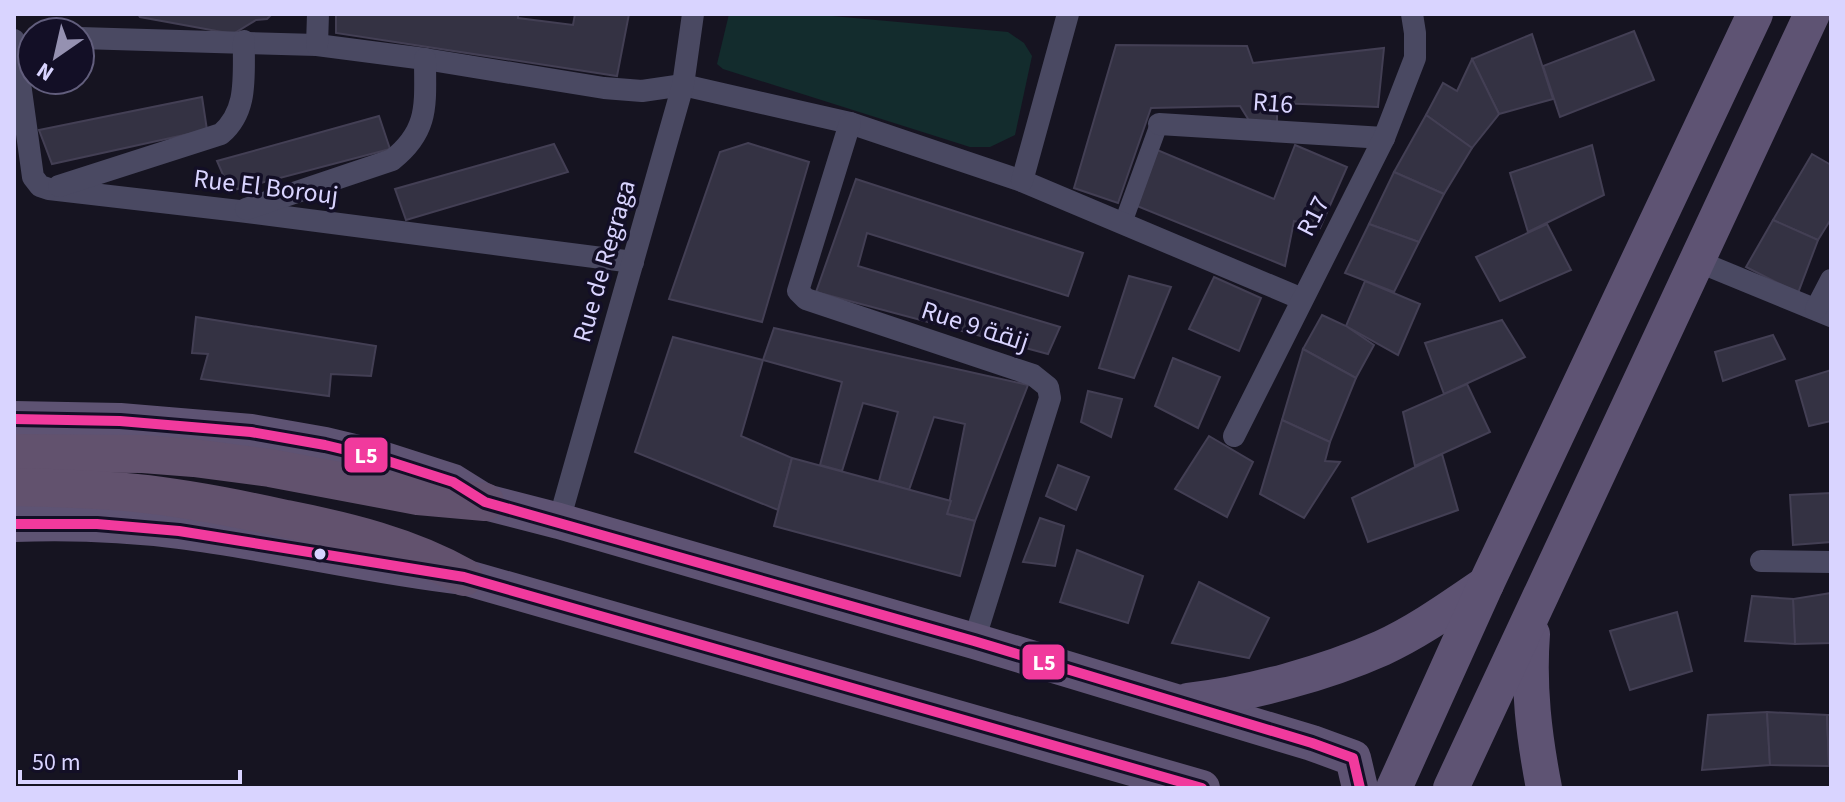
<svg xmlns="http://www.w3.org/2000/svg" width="1845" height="802" viewBox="0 0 1845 802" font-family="'Source Sans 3',Cairo,sans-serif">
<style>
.green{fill:#132c2d}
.building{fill:#343243;stroke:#433f54;stroke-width:2}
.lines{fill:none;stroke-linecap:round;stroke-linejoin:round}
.pedestrian{stroke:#4a4962;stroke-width:18}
.minor{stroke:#4a4962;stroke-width:22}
.primary{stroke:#5e5373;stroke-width:36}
.trunk{stroke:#62526e;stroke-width:38}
.bus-1-casing{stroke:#130f26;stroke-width:16}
.bus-1{stroke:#f13a9d;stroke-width:10}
.bus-dot{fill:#d9d4ff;stroke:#130f26;stroke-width:3}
.labels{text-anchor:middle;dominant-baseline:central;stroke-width:7;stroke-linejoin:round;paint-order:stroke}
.street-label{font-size:26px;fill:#d9d4ff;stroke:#130f26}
.line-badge{stroke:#130f26;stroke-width:3}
.badge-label{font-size:22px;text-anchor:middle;font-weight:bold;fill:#fff}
</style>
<rect width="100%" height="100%" fill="#161421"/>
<polygon class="green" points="729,14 810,14 1008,32 1024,43 1032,56 1015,135 990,147 970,147 723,69 717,64"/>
<g class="building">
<polygon points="138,14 268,14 270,16 267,19 256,20 233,34 140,17"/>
<polygon points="336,14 518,14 518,18 573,25 575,14 629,14 617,76 336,33"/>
<polygon points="1634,31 1654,80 1560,117 1543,66"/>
<polygon points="1532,34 1553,99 1499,114 1472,59"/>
<polygon points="1116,45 1247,46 1253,63 1384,48 1378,107 1277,103 1277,123 1250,122 1240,106 1151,108 1118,203 1074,188"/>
<polygon points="1472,59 1499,114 1472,148 1426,115 1443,83 1457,91"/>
<polygon points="202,97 207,130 52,164 39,130"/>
<polygon points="1426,115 1472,148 1444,194 1394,172"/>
<polygon points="379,116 390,149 230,191 217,161"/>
<polygon points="748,143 809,162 762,322 669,299 720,152"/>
<polygon points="554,144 568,172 406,220 395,189"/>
<polygon points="1295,145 1347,167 1320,228 1294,221 1285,266 1132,204 1155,149 1274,199"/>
<polygon points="1592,145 1604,195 1528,232 1510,173"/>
<polygon points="1812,154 1831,165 1831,219 1818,240 1773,220"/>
<polygon points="1394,172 1444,194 1419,242 1369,224"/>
<polygon points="856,179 1083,253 1068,296 867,233 858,266 1060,327 1048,354 816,292"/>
<polygon points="1773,220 1818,240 1798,293 1746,267"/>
<polygon points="1369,224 1419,242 1394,292 1345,273"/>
<polygon points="1547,224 1571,270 1500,301 1476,257"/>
<polygon points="1129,276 1171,287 1134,378 1099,368"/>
<polygon points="1214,277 1261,298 1239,351 1189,329"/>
<polygon points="1365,281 1420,304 1398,355 1346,326"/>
<polygon points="1322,315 1346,326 1374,345 1356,378 1303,349"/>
<polygon points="196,317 376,346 371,376 331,374 329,396 201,379 208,354 192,353"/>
<polygon points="1502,320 1525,357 1444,394 1425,343"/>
<polygon points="774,328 1028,385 975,521 947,514 965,424 934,417 909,490 879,481 898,412 863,403 842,471 820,465 842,382 763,360"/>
<polygon points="1773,335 1785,359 1723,381 1715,352"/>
<polygon points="673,337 763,360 741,436 792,458 778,510 635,452"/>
<polygon points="1303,349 1356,378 1330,442 1282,420"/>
<polygon points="1173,358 1220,377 1198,428 1155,406"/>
<polygon points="1831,370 1831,421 1809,426 1796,381"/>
<polygon points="1467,384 1490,432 1415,466 1403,412"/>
<polygon points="1088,391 1122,399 1111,437 1081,422"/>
<polygon points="1282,420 1330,442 1325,461 1340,462 1304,518 1260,494"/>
<polygon points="1209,436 1253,462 1227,517 1175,489"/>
<polygon points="1442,454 1458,510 1368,542 1352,498"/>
<polygon points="792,458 951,501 947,514 975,521 960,576 774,526"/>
<polygon points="1058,465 1089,477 1076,510 1046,496"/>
<polygon points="1831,493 1831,542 1793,545 1790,495"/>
<polygon points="1040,518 1064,526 1055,566 1023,562"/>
<polygon points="1077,550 1143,576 1128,623 1060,602"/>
<polygon points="1199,582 1269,618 1249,658 1172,643"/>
<polygon points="1831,593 1831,643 1795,644 1793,599"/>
<polygon points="1752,596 1793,599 1795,644 1745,641"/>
<polygon points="1677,612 1692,671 1630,690 1610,631"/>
<polygon points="1767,712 1770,765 1702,770 1708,715"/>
<polygon points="1767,712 1827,715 1829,766 1770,765"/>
<polygon points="1827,715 1831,715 1831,766 1829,766"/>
</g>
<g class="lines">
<polyline class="pedestrian" points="1123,223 1159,124"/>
<g class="minor">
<polyline points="80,38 317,45 425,59 604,88 642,91 683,85 850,123 1022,181 1302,299"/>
<polyline points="14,40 33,177 40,186 49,189 239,211 633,262"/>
<polyline points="317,45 318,14"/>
<polyline points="850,123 798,291 806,299 1033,375 1048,387 1050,398 974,641"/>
<polyline points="1159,124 1384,138"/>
<polyline points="1022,181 1068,14"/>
<path d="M59 186 221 134C249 110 243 75 244 41"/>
<path d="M246 209 392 160C430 130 425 103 425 59"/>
<polyline points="1697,261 1831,316"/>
<polyline points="1816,309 1831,280"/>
<polyline points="1234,436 1384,138 1415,58 1415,33 1412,14"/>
<polyline points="559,521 683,85 693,14"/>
<polyline points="1761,561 1831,562"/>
</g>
<g class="primary">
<polyline points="14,419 120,421 251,432 325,445 375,457 453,482 485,502 559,521 974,641 1312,743 1353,758 1360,788"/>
<path d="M14 524C69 522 125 524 179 531 275 543 368 566 464 577L1202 788"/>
<path d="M1532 634C1528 687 1534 736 1544 788"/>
<path d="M1188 701C1249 694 1326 673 1382 648 1419 631 1452 607 1486 584"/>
<polyline points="1394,788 1486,584 1755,14"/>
<polyline points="1451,788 1812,14"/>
</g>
<g class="trunk">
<polyline points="14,453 143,454 194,458 270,468 418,496 485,502"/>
<path d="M14 487C55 488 95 489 136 493 186 498 236 508 286 519 347 531 409 546 464 577"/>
</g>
<defs>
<g id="bus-1">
<polyline points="14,419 120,421 251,432 325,445 375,457 453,482 485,502 974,641 1312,743 1353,758 1360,788"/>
<polyline points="14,524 97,524 179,531 464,577 1202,788"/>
</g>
</defs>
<use href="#bus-1" class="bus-1-casing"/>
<use href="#bus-1" class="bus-1"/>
</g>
<circle class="bus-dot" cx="320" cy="554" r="7"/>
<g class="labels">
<g class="street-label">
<text transform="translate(1273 103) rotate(4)">R16</text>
<text transform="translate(266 187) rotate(7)">Rue El Borouj</text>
<text transform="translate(1313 216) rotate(-63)">R17</text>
<text transform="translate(604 261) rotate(-74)">Rue de Regraga</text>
<text transform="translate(975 326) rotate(18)">Rue 9 زنقة</text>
</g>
</g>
<g class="line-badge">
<rect x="343" y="436" width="46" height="38" rx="8" fill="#f13a9d"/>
<rect x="1021" y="643" width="45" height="38" rx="8" fill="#f13a9d"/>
</g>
<g class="badge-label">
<text x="366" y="463">L5</text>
<text x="1044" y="670">L5</text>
</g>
<rect width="1845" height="802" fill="none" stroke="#d9d4ff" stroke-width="32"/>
<g transform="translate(56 56) rotate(214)"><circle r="38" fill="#130f26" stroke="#625e7d" stroke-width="2"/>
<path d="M0-6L14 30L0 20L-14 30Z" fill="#9591b1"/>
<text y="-12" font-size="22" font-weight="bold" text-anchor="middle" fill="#d9d4ff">N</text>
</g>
<path d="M20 770v12h220v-12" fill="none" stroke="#d9d4ff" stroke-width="4"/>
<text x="32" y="770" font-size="24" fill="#d9d4ff" stroke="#130f26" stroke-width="6" paint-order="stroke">50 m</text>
</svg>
